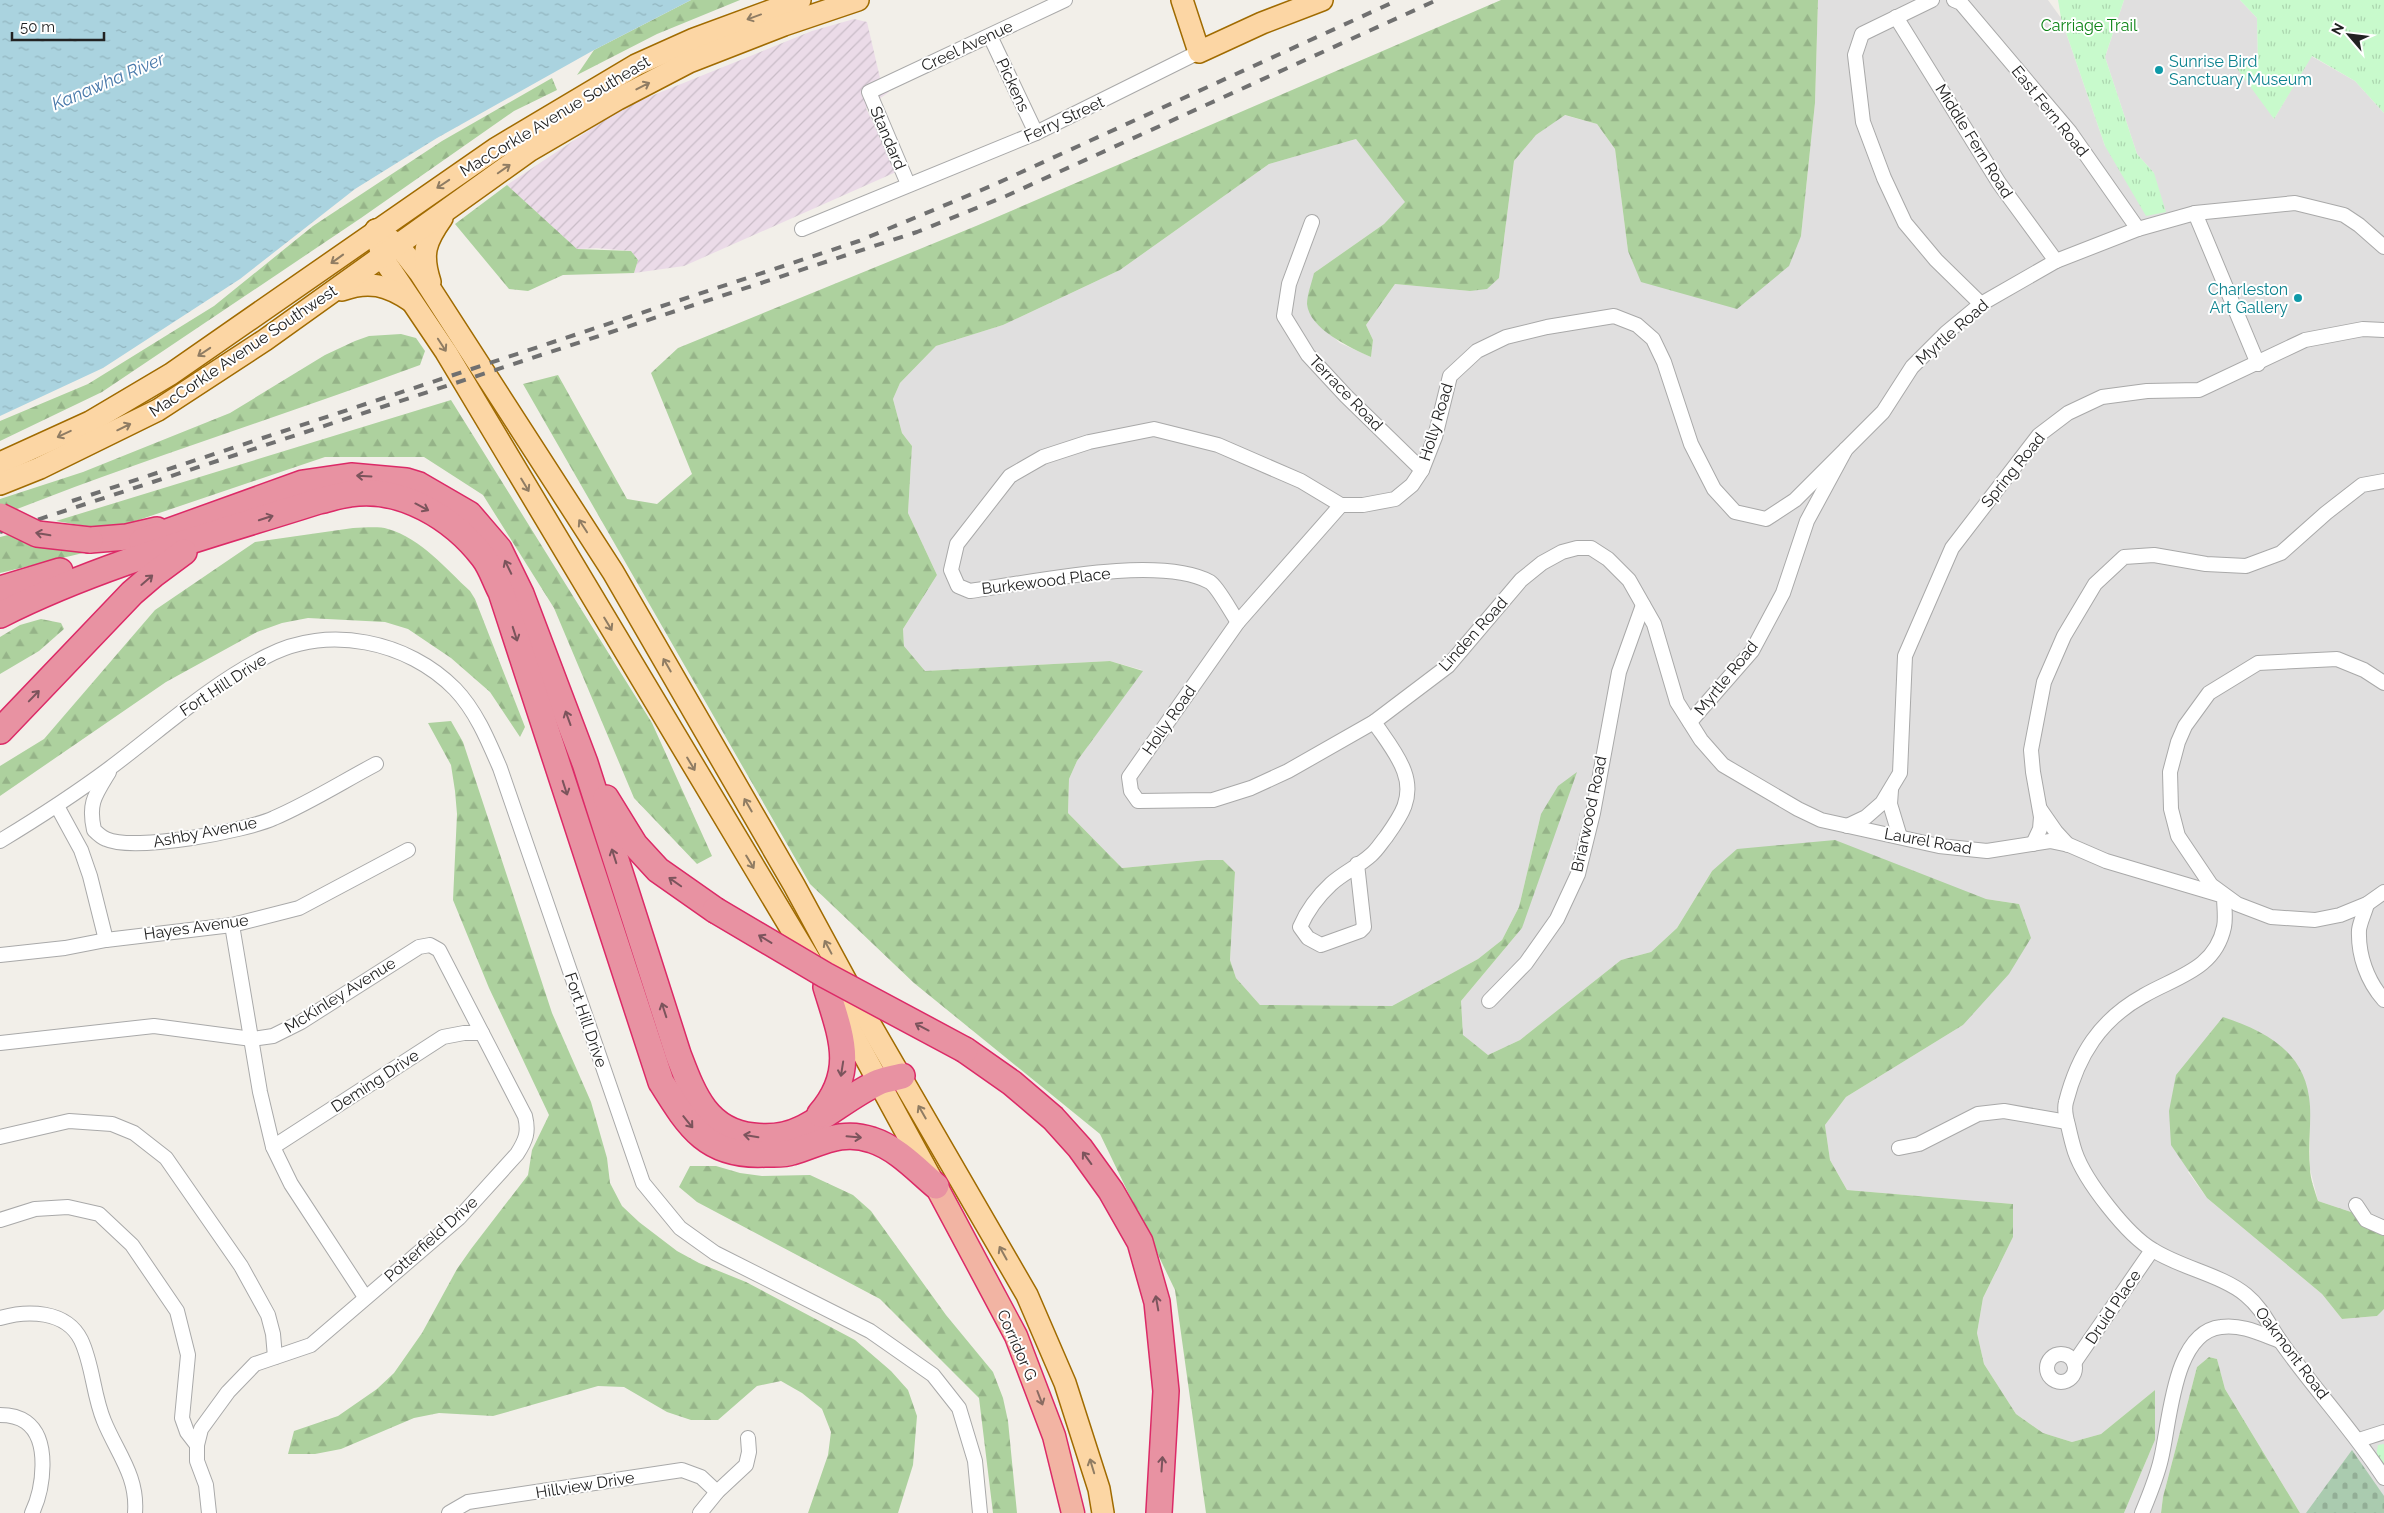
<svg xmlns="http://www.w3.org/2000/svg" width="2384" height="1513" viewBox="0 0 2384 1513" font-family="Raleway,sans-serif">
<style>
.residential{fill:#e0dfdf}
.industrial{fill:url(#industrial-furrows)}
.forest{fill:url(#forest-firs)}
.cemetery{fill:url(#cemetery-stones)}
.park{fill:url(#park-tufts)}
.water{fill:url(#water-ripples)}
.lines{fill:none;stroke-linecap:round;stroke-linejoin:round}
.minor-casing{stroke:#a9a9a9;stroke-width:16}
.primary-casing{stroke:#a06b00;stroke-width:24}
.trunk-casing{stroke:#dc2a67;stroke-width:25}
.motorway-casing{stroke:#dc2a67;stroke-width:28}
.minor{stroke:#fff;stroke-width:14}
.primary{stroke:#fcd6a4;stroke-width:21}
.trunk{stroke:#f2b4a3;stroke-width:22}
.motorway{stroke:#e892a2;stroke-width:25}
.rail{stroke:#707070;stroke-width:4;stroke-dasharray:10 10;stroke-linecap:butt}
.motorway-bridge-casing{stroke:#dc2a67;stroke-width:28;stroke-linecap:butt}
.motorway-bridge{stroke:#e892a2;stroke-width:25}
.oneway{stroke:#8f7c63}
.oneway2{stroke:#7b545c}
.oneway3{stroke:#8a6b62}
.culture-dot{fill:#0f9aa8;stroke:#fff;stroke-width:2}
.labels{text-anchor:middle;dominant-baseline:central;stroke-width:4;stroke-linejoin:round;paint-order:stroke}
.park-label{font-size:16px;fill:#0c8416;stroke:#fff}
.street-label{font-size:16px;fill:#222;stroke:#fff}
.culture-label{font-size:16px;fill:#0d838f;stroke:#fff;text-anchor:start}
.water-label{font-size:18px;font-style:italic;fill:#4a7aab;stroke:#fff}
</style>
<defs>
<pattern id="industrial-furrows" width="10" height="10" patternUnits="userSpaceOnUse" patternTransform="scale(1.25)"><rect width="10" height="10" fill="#ebdbe8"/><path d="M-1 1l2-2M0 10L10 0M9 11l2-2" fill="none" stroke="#c9bcc7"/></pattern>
<pattern id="forest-firs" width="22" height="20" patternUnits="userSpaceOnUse" patternTransform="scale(1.25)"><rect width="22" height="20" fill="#add19e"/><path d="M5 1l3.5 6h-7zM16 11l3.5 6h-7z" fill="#95b388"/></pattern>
<pattern id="cemetery-stones" width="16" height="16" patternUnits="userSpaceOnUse" patternTransform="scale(1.25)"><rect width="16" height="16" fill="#aacbaf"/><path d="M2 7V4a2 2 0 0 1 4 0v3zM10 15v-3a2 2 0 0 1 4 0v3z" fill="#92ae96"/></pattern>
<pattern id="park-tufts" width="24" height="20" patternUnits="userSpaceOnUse" patternTransform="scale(1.25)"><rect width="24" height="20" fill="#c8facc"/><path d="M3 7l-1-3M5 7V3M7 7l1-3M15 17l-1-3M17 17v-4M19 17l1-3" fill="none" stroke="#acd6af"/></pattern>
<pattern id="water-ripples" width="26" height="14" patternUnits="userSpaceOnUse" patternTransform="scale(1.25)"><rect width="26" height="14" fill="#aad3df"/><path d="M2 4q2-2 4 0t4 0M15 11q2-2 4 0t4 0" fill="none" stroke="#92b5bf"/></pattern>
</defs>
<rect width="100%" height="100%" fill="#f2efe9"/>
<polygon class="residential" points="1818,0 2048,0 2061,18 2105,146 2154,173 2137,154 2105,57 2124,0 2240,0 2257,18 2258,66 2237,59 2274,119 2311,56 2355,81 2384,113 2384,1223 2318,1201 2310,1169 2310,1104 2188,1172 2207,1198 2322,1294 2342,1319 2377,1316 2384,1309 2384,1513 2300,1513 2225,1389 2217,1359 2209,1357 2197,1367 2163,1497 2161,1513 2124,1513 2155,1440 2155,1390 2101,1434 2072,1442 2043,1433 2016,1414 1984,1364 1977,1333 1983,1298 2013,1237 2013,1204 1847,1190 1830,1160 1825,1125 1846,1097 1963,1025 2019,904 1986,899 1712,871 1677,928 1651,952 1621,960 1520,1040 1488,1055 1463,1036 1461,1001 1522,928 1541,814 1519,907 1502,940 1478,959 1392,1006 1260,1005 1236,978 1230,960 1235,872 1223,860 1207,860 1122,868 1068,813 1069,779 1077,761 1142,670 1110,661 925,671 904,646 903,629 937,575 908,513 912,446 902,433 893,399 900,383 936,346 1003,325 1120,270 1269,164 1356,139 1406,202 1384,224 1314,273 1314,319 1340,343 1371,357 1373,340 1366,325 1395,284 1470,291 1499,278 1514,161 1536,135 1564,115 1597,124 1615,149 1628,251 1801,236 1815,103"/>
<polygon class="industrial" points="854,19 867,22 880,78 889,92 866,108 896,172 684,266 634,273 638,260 631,251 596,248 577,249 507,185 624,107 812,31"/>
<g class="forest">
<polygon points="691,0 740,0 657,34 577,75 594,50"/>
<path d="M1501 0H1818L1815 103 1801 236 1789 266 1737 309 1641 282 1628 251 1615 149 1597 124 1565 115 1536 135 1514 161 1499 278 1487 289 1470 291 1395 284 1366 325 1373 340 1371 357C1351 348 1309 329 1307 304 1307 294 1312 282 1314 273L1384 224 1405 202 1356 139 1269 164 1120 270 1003 325 936 346 900 383 893 399 902 433 912 446 908 513 937 575 903 629 904 646 925 671 1110 661 1143 671 1077 761 1069 779 1068 813 1122 868 1207 860H1223L1235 872 1230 960 1236 978 1260 1005 1392 1006 1478 959 1502 940 1519 907 1541 814 1558 786 1577 772 1522 928 1461 1001 1463 1035 1488 1055 1520 1040 1621 960 1651 952 1677 928 1712 871 1737 849 1835 840 1986 899 2019 904 2031 938 2009 974 1963 1025 1846 1097 1825 1125 1830 1160 1847 1190 2013 1204V1237L1983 1298 1977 1333 1984 1364 2016 1414 2043 1433 2072 1442 2101 1434 2155 1390V1440L2124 1513H1206L1175 1290 1100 1134 914 983 810 884 523 384 558 375 627 499 657 504 692 474 651 373 678 348 976 226Z"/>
<polygon points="552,78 557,90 514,111 361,218 102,392 0,441 0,421 88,384 214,306 313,226 442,141"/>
<polygon points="507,185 577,249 631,251 638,260 634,273 563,275 528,291 509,289 455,224"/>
<path d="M401 334 416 338 425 351 420 365C285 415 147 458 12 511L0 505V499L83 472 230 413 325 355 355 341 369 336Z"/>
<polygon points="451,400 652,723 712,856 697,864 634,798 554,608 483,495 424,457 325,457 109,530 56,521"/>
<path d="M353 528C364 528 378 526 388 529 422 539 445 568 470 591L475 599 525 727 520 737 490 692 451 658 408 629 385 622 308 618 282 623 257 632 166 682 0 796V766L44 739 155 610 255 542Z"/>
<polygon points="16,533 40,538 83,553 0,573 0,537"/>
<polygon points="41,619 61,623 64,629 39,651 0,674 0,637 20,625"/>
<polygon points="451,721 463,742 552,1013 591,1102 607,1158 610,1183 622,1206 639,1222 677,1251 699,1263 746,1282 855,1340 891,1371 908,1390 917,1416 913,1465 898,1513 808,1513 828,1455 831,1432 822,1409 802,1393 781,1381 757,1386 718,1420 691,1420 667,1412 624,1387 598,1386 493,1416 439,1413 414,1418 341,1449 315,1454 288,1454 294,1431 338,1416 377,1389 394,1373 422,1333 457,1269 471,1249 528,1175 532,1150 549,1115 489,988 453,900 457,814 455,791 451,765 428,723"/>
<path d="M2223 1017C2268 1032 2307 1053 2310 1106 2311 1127 2308 1147 2310 1168 2310 1179 2315 1191 2318 1201L2384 1223V1309L2377 1316 2342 1319 2322 1294 2207 1198 2171 1145 2169 1111 2176 1075Z"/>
<polygon points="690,1166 716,1166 740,1173 762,1176 810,1175 853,1195 871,1211 946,1315 993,1372 1003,1398 1008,1421 1017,1513 993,1513 979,1398 880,1299 697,1202 679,1187"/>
<polygon points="2209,1357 2217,1359 2225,1389 2300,1513 2161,1513 2163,1497 2197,1367"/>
</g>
<polygon class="cemetery" points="2352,1450 2384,1496 2384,1513 2306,1513"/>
<g class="park">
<polygon points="2058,0 2124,0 2105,57 2137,154 2154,173 2166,212 2146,216 2105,146 2061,18"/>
<polygon points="2240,0 2384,0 2384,113 2355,81 2312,56 2274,119 2233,63 2237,59 2258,66 2257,18"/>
<polygon points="2384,1444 2384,1469 2376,1456 2378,1445"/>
</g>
<polygon class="water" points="0,0 691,0 594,50 437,138 355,189 240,279 103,368 0,416"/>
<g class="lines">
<defs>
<g id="minor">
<polyline points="1932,0 1862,34 1855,55 1863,122 1884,178 1905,223 1936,260 1981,304"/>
<polyline points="1954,0 1961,3 2070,132 2138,229"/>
<polyline points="1896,17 1999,183 2056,261"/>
<polyline points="990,36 1036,133"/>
<polyline points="908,184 869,92 1065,0"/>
<polyline points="2195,213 2258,364"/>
<polyline points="1312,222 1289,284 1284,316 1308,355 1346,396 1422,470"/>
<polyline points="802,229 1036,133 1199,52"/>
<path d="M1846 449 1795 500 1766 519 1735 512 1714 489 1691 444 1664 362 1653 339 1637 325 1614 316 1547 327 1506 337 1477 351 1450 376 1435 437 1422 470 1412 485 1395 499 1363 505H1341L1238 622 1129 777 1131 791 1138 801 1213 800 1251 788 1288 771 1374 722 1448 666 1521 580 1542 563 1562 552 1577 548H1591L1608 559 1629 580 1654 624 1677 702 1701 740 1723 765 1798 809 1821 820 1939 846 1987 851 2050 841 2069 845 2106 861 2224 896C2224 906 2226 918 2224 927 2215 970 2175 977 2143 996 2100 1020 2078 1055 2066 1102 2064 1109 2066 1118 2068 1125 2070 1134 2072 1143 2075 1152 2085 1181 2127 1235 2153 1250 2181 1268 2222 1275 2246 1295 2262 1308 2269 1325 2281 1342 2314 1389 2353 1430 2384 1478"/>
<path d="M1238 622C1232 614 1218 587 1210 582 1158 554 1029 583 970 591L958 586 951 570 957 544 1010 476 1043 457 1089 442 1154 429 1218 445 1301 481 1341 505"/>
<polyline points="2384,683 2364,670 2337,659 2258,663 2209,693 2185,726 2178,742 2170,772 2171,809 2178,836 2211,885 2237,904 2271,917 2315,920 2340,915 2367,904 2384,892"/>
<polyline points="1690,722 1752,651 1783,593 1807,521 1846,449 1883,412 1912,367 1946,333 1981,304 2056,261 2138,229 2195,213 2295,203 2344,215 2359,225 2384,247"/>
<path d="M109 772C95 795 88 803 94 830 97 833 101 837 106 839 134 852 246 831 274 818 309 803 342 782 376 764"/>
<polyline points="1891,790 1890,804 1900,837"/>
<polyline points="57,806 81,850 90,876 106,940"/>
<polyline points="2040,809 2056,832 2068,845"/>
<polyline points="1847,826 1866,817 1882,803 1900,773 1905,656 1952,548 2039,435 2068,413 2102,397 2147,391 2199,390 2305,340 2363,329 2384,330"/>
<path d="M0 841C38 818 75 794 110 768 161 730 209 685 267 656 328 624 408 641 455 689 476 711 488 740 500 768L643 1183 680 1228 715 1253 870 1331 933 1375 959 1408 975 1461 980 1513"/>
<polyline points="2033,844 2040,829 2041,817 2033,772 2031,750 2044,682 2064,636 2095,584 2124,557 2154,555 2206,564 2246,566 2281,553 2326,513 2362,485 2384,481"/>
<path d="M1357 864 1364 927 1360 931 1321 945 1308 938 1300 927C1307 911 1318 896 1331 884 1343 873 1359 866 1371 855 1377 850 1381 843 1386 837 1401 816 1414 798 1404 771 1398 754 1384 737 1374 722"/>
<path d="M2367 904C2365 912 2360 922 2359 930 2358 955 2367 981 2384 1000"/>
<polyline points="232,925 260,1092 273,1147 291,1184 365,1297"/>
<polyline points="0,955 65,948 106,940 232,925 299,908 408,850"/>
<polyline points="1489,1001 1526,963 1557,919 1578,874 1593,813 1619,672 1643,605"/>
<path d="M0 1043 154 1026 252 1039 273 1036 301 1022 419 947 430 945 439 950 525 1116C529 1132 526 1140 517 1154L459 1218 311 1345 255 1364 228 1392 201 1429 197 1445"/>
<polyline points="0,1137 69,1121 112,1124 134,1133 166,1158 241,1266 268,1315 273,1334 275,1357"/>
<polyline points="273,1147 443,1037 464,1033 482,1033"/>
<polyline points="1899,1148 1919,1144 1978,1114 2004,1111 2067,1122"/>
<polyline points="2356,1205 2366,1220 2384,1228"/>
<polyline points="0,1220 35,1209 68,1207 99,1214 132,1245 177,1311 188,1355 182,1418 187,1432 197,1445 197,1461 206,1485 209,1513"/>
<path d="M0 1318C27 1310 66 1310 81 1340 93 1365 93 1395 104 1421 117 1453 138 1476 135 1513"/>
<circle cx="2061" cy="1368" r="14"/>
<polyline points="2074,1363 2152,1250"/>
<path d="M0 1415C8 1415 19 1417 26 1422 51 1440 43 1490 32 1513"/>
<polyline points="2359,1440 2384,1432"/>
<polyline points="449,1513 468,1502 682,1470 701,1477 717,1492"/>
<polyline points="700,1513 717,1492 746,1465 749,1452 748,1438"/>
<path d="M2142 1513C2149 1496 2157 1477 2161 1459 2170 1423 2173 1332 2221 1327 2242 1324 2261 1334 2280 1341"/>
</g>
<g id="primary">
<polyline points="1182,0 1199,52 1262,23 1322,0"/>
<polyline points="376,230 398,245 420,273 613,572 794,885 859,1005 1027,1295 1065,1383 1099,1489 1103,1513"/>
<polyline points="376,230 382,257 446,352 817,972"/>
<path d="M430 282C421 254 425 242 442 218"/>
<path d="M342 290C369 280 387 285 411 301"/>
<polyline points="0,463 90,422 171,374 495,149 636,65 694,39 800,0"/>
<polyline points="0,484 40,468 158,410 265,340 529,151 618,99 689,62 784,25 858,0"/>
<polyline points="839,1009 932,1180"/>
</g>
<polyline id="trunk" points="936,1186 1016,1336 1054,1436 1073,1513"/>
<g id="motorway">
<polyline points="90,540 127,537 157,530"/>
<path d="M142 541 303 483 351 476 406 481 419 485 469 514 499 549 521 594 585 763 678 1054C693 1093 706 1131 753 1136 770 1138 785 1137 801 1129 828 1116 852 1094 879 1082 886 1079 895 1078 902 1076"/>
<polyline points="0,589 60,571"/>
<path d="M0 615C101 564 212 535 319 501 329 499 339 495 350 494 401 486 453 518 483 557 491 567 495 581 501 592L661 1082C689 1127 707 1157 765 1154 774 1154 784 1155 792 1152 820 1144 841 1129 872 1140 897 1148 917 1170 936 1186"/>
<polyline points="0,731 132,593 153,575 184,552"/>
<polyline points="606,798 635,845 658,870 715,910"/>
<polyline points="965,1050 1012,1083 1053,1118 1080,1148 1111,1191 1140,1242 1157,1302 1166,1391 1159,1513"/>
<path d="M820 1114C857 1071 841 1036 826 987"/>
</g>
</defs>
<use href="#minor" class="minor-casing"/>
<use href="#primary" class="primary-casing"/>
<use href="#trunk" class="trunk-casing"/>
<use href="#motorway" class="motorway-casing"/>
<use href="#minor" class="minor"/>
<use href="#primary" class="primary"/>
<use href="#trunk" class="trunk"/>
<use href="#motorway" class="motorway"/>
<g class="rail">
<polyline points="72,501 859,241 991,186 1398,0"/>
<polyline points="0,524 26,516"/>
<polyline points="0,532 917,232 1006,196 1437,0"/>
</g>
<defs>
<g id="motorway-bridge">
<polyline points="0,516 37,534 90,540"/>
<polyline points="715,910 825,975 965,1050"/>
</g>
</defs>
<use href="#motorway-bridge" class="motorway-bridge-casing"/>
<use href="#motorway-bridge" class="motorway-bridge"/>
</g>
<defs><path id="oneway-shaft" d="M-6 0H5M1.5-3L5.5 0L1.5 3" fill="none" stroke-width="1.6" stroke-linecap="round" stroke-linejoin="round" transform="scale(1.25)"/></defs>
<g class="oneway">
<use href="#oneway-shaft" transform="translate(754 17) rotate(160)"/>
<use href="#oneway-shaft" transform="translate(643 86) rotate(-27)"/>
<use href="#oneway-shaft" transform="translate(504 169) rotate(-35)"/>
<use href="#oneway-shaft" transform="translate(443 184) rotate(146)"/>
<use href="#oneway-shaft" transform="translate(337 259) rotate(144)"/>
<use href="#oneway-shaft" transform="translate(442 345) rotate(57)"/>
<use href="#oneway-shaft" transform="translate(204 352) rotate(146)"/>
<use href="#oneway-shaft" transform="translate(124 427) rotate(-26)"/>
<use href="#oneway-shaft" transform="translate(64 434) rotate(155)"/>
<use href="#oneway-shaft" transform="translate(525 485) rotate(59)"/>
<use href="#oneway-shaft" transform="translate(583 526) rotate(-123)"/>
<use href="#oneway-shaft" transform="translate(608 624) rotate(59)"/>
<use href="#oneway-shaft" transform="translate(667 665) rotate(-120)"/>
<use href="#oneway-shaft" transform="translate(691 764) rotate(59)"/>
<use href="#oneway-shaft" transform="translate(748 805) rotate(-120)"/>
<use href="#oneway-shaft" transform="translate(750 862) rotate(59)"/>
<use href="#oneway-shaft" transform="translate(828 947) rotate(-118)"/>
<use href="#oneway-shaft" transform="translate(922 1112) rotate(-120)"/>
<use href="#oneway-shaft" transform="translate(1003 1253) rotate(-119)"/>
<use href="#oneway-shaft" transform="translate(1092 1466) rotate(-107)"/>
</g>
<g class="oneway2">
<use href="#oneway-shaft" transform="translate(364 476) rotate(-177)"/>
<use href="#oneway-shaft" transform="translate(422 507) rotate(28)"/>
<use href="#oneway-shaft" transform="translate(266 518) rotate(-18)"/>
<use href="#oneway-shaft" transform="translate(43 534) rotate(-170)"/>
<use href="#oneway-shaft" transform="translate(508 567) rotate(-116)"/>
<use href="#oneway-shaft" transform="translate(147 580) rotate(-41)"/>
<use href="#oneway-shaft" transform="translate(515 634) rotate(72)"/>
<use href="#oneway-shaft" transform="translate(34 696) rotate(-46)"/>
<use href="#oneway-shaft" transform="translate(568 718) rotate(-110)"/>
<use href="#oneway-shaft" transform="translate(565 788) rotate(72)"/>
<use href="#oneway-shaft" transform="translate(614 856) rotate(-108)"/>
<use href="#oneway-shaft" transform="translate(675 882) rotate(-145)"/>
<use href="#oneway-shaft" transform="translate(765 939) rotate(-149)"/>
<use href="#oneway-shaft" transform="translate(664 1010) rotate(-108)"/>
<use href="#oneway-shaft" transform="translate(922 1027) rotate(-152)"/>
<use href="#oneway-shaft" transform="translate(842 1069) rotate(99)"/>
<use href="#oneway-shaft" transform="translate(688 1122) rotate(51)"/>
<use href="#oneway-shaft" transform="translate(751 1136) rotate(-171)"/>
<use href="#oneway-shaft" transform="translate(854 1137) rotate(5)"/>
<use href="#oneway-shaft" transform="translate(1087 1158) rotate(-126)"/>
<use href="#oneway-shaft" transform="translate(1157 1303) rotate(-100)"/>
<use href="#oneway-shaft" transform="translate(1162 1464) rotate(-86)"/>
</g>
<use class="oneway3" href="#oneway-shaft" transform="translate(1040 1398) rotate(69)"/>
<g class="culture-dot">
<circle cx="2159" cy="70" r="5"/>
<circle cx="2298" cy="298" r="5"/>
</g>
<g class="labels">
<g class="park-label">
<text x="2089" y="25">Carriage Trail</text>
</g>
<g class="street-label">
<text transform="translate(967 46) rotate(-25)">Creel Avenue</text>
<text transform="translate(1013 85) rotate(65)">Pickens</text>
<text transform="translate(2050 111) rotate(51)">East Fern Road</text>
<text transform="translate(555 116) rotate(-31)">MacCorkle Avenue Southeast</text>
<text transform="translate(1064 119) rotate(-25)">Ferry Street</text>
<text transform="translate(888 138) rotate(67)">Standard</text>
<text transform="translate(1974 141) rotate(58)">Middle Fern Road</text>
<text transform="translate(1952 332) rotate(-41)">Myrtle Road</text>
<text transform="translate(243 351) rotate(-34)">MacCorkle Avenue Southwest</text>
<text transform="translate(1346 393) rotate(46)">Terrace Road</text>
<text transform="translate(1436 422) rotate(-73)">Holly Road</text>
<text transform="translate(2013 470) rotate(-51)">Spring Road</text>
<text transform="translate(1046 581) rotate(-7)">Burkewood Place</text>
<text transform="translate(1473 634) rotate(-48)">Linden Road</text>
<text transform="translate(1726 678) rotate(-51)">Myrtle Road</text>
<text transform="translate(223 685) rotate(-33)">Fort Hill Drive</text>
<text transform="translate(1169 720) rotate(-55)">Holly Road</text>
<text transform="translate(1589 814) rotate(-78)">Briarwood Road</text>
<text transform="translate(205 832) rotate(-11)">Ashby Avenue</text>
<text transform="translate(1928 841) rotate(10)">Laurel Road</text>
<text transform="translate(196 927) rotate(-8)">Hayes Avenue</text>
<text transform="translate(340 995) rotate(-32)">McKinley Avenue</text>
<text transform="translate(586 1020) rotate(71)">Fort Hill Drive</text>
<text transform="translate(375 1081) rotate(-33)">Deming Drive</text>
<text transform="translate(431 1239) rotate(-42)">Potterfield Drive</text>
<text transform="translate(2113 1307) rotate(-56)">Druid Place</text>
<text transform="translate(1017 1345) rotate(66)">Corridor G</text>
<text transform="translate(2292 1353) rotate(53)">Oakmont Road</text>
<text transform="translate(585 1485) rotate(-9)">Hillview Drive</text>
</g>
<g class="culture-label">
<text x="2169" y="61">Sunrise Bird<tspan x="2169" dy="18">Sanctuary Museum</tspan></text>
<text x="2288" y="289" text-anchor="end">Charleston<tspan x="2288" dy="18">Art Gallery</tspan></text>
</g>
<g class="water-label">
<text transform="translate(108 81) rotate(-23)">Kanawha River</text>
</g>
</g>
<g transform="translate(2349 35) rotate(298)" stroke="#ffffff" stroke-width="4" paint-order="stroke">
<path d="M0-4L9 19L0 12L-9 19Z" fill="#222222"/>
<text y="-8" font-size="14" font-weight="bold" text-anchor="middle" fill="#222222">N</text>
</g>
<path d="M12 32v8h92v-8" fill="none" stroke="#222222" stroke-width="2.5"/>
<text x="20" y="32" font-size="15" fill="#222222" stroke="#ffffff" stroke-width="4" paint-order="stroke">50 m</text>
</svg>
